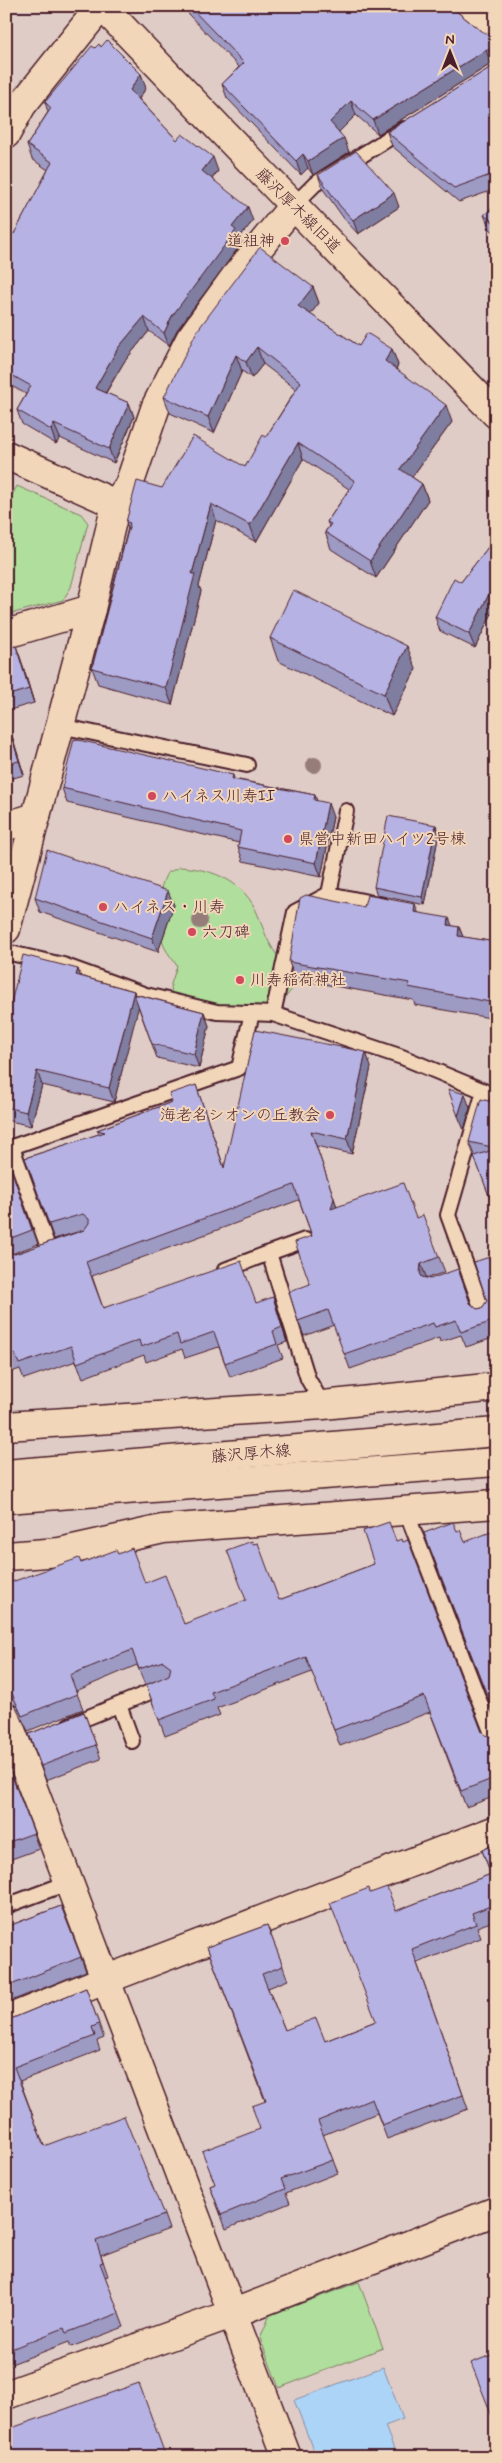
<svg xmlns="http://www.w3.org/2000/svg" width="502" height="2463" viewBox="0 0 502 2463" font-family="Mynerve,'Klee One',sans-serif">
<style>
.green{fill:#b0de9c;stroke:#7d7e64}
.water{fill:#acd4f7;stroke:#858ca5}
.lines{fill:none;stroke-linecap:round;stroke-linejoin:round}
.service-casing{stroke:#4a1f2b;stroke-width:18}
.minor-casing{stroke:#4a1f2b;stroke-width:31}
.tertiary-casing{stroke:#4a1f2b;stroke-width:31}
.primary-casing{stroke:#4a1f2b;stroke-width:31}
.service{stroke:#f2d6b9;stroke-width:14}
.minor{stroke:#f2d6b9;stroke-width:28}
.tertiary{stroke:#f2d6b9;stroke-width:28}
.primary{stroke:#f2d6b9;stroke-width:28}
.tree{fill:#967d7a}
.wall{fill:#9d9ac4;stroke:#4a1f2b}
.shaded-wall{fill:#7f7da0;stroke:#4a1f2b}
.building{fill:#b6b3e4;stroke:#4a1f2b}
.poi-dot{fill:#d1495b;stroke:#f2d6b9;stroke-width:2}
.labels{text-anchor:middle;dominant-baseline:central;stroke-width:4;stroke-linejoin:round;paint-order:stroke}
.street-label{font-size:16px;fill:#4a1f2b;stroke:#f2d6b9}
.poi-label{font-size:16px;fill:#4a1f2b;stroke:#f2d6b9;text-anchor:start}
</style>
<rect width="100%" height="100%" fill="#e0ccc6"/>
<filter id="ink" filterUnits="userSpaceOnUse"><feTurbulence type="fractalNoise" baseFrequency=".02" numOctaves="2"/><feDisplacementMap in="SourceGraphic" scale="10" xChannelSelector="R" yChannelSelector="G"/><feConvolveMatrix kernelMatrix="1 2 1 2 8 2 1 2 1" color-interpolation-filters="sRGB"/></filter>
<g filter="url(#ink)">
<g class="green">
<polygon points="17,486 81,514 88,523 71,587 63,600 6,615 6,507"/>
<path d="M180 867C214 869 245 882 258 915 262 925 265 935 270 944 278 959 292 971 293 988L272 1014 172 1000 171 984 177 966C173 959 167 953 164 946 155 923 156 893 167 873Z"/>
<polygon points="359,2282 383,2348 279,2388 260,2338 270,2315"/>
</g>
<polygon class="water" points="383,2367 403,2419 385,2426 397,2457 316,2457 294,2400"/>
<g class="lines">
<defs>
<g id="service">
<polyline points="292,207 315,184 404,129"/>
<polyline points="60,726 247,765"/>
<polyline points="329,894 346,811"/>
<polyline points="6,952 63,965 146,995 217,1012 273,1014 402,1057 484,1091 448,1215 484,1315"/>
<polyline points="273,1014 295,912 329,894 382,905"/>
<polyline points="12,1147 49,1250 58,1247"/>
<polyline points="6,1149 239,1068 252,1013"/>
<polyline points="305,1240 269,1253 308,1379 323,1405"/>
<polyline points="225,1270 269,1253"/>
<polyline points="406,1511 496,1744"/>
<polyline points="119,1705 132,1741"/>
<polyline points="69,1725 165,1686"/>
<polyline points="6,1906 70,1882"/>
</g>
<g id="minor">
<polyline points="462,6 496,33"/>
<polyline points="6,134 22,105 101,6"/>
<polyline points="6,455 116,504"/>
<polyline points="6,634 91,609"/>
<polyline points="6,826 36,817"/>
<polyline points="6,929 91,609 116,504 129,485 156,406 190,339 235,277 292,207"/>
<polyline points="6,1426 323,1405 496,1387"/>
<polyline points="6,1556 60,1552 163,1529 496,1504"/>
<polyline points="6,1717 287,2457"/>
<polyline points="6,2020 107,1979 496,1830"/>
<polyline points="6,2395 234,2313 496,2211"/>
</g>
<path id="tertiary" d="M102 6C232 143 364 278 496 414"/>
<g id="primary">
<polyline points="6,1474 496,1432"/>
<polyline points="6,1499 496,1462"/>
</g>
</defs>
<use href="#service" class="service-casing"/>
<use href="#minor" class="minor-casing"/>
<use href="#tertiary" class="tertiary-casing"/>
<use href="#primary" class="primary-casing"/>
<use href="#service" class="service"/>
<use href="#minor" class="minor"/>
<use href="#tertiary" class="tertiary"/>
<use href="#primary" class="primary"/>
</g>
<g class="tree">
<circle cx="314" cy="765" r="8"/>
<circle cx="200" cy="921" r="8"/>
</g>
<g class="wall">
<polygon points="186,6 450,6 481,31 488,34 496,34 496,64 491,64 378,134 356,115 339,132 349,152 313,175 308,168 301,175 227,98 222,84 239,67 189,15"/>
<polygon points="486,6 496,6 496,13"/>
<polygon points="101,47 141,74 146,88 139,99 177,140 218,171 212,179 253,221 239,238 241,244 177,330 169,346 149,331 124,362 106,393 129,403 134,417 114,463 60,438 56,444 22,424 17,410 26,394 6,383 6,230 14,234 48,170 32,159 27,145 48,112 45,102 95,48"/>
<polygon points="496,64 496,189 459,202 392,146 387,132"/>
<polygon points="318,175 399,207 358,234 345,220 323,189"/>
<polygon points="496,204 496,234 490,229 484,215"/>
<polygon points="313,287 319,303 310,314 359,346 392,349 398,365 396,369 452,422 412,477 422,484 428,500 376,578 331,549 325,532 329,526 327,522 349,489 303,459 256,542 216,520 199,586 201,591 172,705 98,684 92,668 128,528 126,522 162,488 245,467 266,437 296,389 263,364 252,378 242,371 214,433 170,413 164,397"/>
<polygon points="496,537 496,605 475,648 440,631 435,617 461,582"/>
<polygon points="270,638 416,669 392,716 278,661"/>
<polygon points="16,646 21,660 34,703 6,711 6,648"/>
<polygon points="6,724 13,739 24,775 6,780"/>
<polygon points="233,775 234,779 315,795 317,801 333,817 321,877 243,861 238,847 239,843 67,803 62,788"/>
<polygon points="436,825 439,833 425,905 377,895 374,887"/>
<polygon points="35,898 174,905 158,952 40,912"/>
<polygon points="364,907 418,913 452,926 459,927 463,937 496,942 496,1019 415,1005 413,1000 295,979 289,962"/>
<polygon points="78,969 80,976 134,991 135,994 204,1012 209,1026 199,1068 157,1058 138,1006 114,1102 42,1085 31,1126 6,1120 6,1023"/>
<polygon points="371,1067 352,1154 316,1146 337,1207 416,1218 439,1257 445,1272 428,1278 470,1303 477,1309 482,1308 487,1301 496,1255 496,1337 466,1347 461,1335 440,1342 439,1338 350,1369 334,1325 304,1336 298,1321 310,1284 312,1236 299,1200 92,1276 103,1308 256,1303 278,1312 287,1342 278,1345 283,1358 230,1377 219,1347 185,1358 182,1349 146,1362 144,1355 83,1378 76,1361 24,1379 20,1369 6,1374 6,1164 9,1163 38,1244 14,1253 15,1254 84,1230 54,1239 25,1158 99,1134 97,1130 172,1102 196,1085 224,1167"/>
<polygon points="496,1103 496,1214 469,1142"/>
<polygon points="396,1541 482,1732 485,1735 493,1737 496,1735 496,1786 494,1787 496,1791 496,1796 466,1807 430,1712 340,1746 312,1672 217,1708 220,1715 165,1736 146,1685 156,1681 145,1685 137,1665 76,1691 83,1709 28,1731 15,1705 9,1702 6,1702 6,1584 81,1563 118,1554 184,1624 279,1600 374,1564"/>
<polygon points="84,1712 101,1759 46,1780 29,1734"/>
<polygon points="6,1761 39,1849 6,1861"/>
<polygon points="496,1844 496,1920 477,1927 481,1938 417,1963 468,2109 387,2139 377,2113 323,2135 338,2173 286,2193 290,2203 226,2229 210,2186 215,2184 260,2129 265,2101 207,1947 267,1925 288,1980 268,1988 285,2030 325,2041 376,2021 370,1893 396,1911 491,1874 482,1850"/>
<polygon points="61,1906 86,1971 6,2003 6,1927"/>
<polygon points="86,1988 104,2038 97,2041 100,2050 20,2081 44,2146 164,2215 169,2229 101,2255 108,2276 105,2277 124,2327 71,2347 69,2342 6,2366 6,2021"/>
</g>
<g class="shaded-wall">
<polygon points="486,50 491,64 378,134 373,120"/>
<polygon points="141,74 146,88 135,104 130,90"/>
<polygon points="351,101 356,115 335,136 330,122"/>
<polygon points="344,138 349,152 313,175 308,161"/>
<polygon points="303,154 308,168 301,175 296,161"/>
<polygon points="213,157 218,171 207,185 202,171"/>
<polygon points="394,193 399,207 358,234 353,220"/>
<polygon points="248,207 253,221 239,238 241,244 177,330 169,346 164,333 172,316 232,227"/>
<polygon points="313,287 319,303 304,323 298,306"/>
<polygon points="144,317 149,331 124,362 100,402 95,388 118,348"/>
<polygon points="257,347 263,364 252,378 246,362"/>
<polygon points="392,349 398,365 391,378 385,361"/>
<polygon points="236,355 242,371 214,433 208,417"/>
<polygon points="129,403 134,417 114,463 109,449"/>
<polygon points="446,405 452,422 406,485 400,469"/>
<polygon points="54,424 60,438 56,444 51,430"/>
<polygon points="298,443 303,459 256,542 250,525"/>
<polygon points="422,484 428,500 376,578 370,561"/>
<polygon points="211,504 216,520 199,586 201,591 172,705 166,688 192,574"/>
<polygon points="492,588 496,597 496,605 475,648 469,634"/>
<polygon points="16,646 21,660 34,703 29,689"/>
<polygon points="407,646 416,669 392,716 384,694"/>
<polygon points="8,725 13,739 24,775 19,761"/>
<polygon points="328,803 333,817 321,877 316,863"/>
<polygon points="436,825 439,833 425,905 422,897"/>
<polygon points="168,891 174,905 158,952 152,938"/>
<polygon points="415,904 422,922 414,912"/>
<polygon points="449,918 456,935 448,925"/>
<polygon points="459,927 466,944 458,936"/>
<polygon points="78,969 83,983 76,975"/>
<polygon points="134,991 139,1005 114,1102 109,1088"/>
<polygon points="492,992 496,1002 496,1017 490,1002"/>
<polygon points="204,1012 209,1026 199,1068 194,1054"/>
<polygon points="366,1052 371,1067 352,1154 347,1139"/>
<polygon points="37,1071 42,1085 31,1126 26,1112"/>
<polygon points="465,1094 470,1108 464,1130 458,1116"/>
<polygon points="311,1131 339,1213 331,1209"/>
<polygon points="7,1239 12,1254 9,1259 6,1250"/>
<polygon points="421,1264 427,1279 425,1288 420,1273"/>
<polygon points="273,1297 278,1312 287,1342 282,1327"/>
</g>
<g class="building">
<polygon points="189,6 450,6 481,31 488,34 496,34 496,50 486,50 373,120 351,101 330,122 344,138 308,161 303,154 296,161 222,84 244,63"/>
<polygon points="107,40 141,74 130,90 177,140 182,134 213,157 202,171 248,207 232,227 236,230 172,316 164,333 144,317 118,348 95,388 129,403 109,449 54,424 51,430 17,410 31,386 6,372 6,230 14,234 52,162 27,145 51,108 45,102 92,46 95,48 99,44 101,47"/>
<polygon points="496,64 496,159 494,161 496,163 496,173 454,188 387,132"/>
<polygon points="356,151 394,193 353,220 340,206 318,175"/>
<polygon points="496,204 496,224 484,215"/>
<polygon points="260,247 313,287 298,306 359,346 367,333 392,349 385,361 446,405 400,469 422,484 370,561 325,532 331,524 327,522 355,481 298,443 250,525 211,504 192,574 195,574 166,688 92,668 130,523 126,522 137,481 162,488 193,436 245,467 263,435 266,437 301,382 257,347 246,362 236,355 208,417 164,397 197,331"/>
<polygon points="496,537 496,590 492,588 469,634 435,617 454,578 461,582"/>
<polygon points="293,590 407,646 384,694 270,638"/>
<polygon points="16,646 29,689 6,696 6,648"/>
<polygon points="6,724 8,725 19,761 6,764"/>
<polygon points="74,739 233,775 232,779 315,795 314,800 328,803 316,863 238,847 241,831 62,788"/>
<polygon points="388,816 436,825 422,897 374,887"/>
<polygon points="47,850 168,891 152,938 35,898"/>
<polygon points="306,895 364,907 367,895 415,904 414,912 449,918 448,925 459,927 458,936 496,942 496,993 492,992 490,1002 408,987 410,983 289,962 300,898"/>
<polygon points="23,955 78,969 76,975 134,991 109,1088 37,1071 26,1112 6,1107 6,1023"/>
<polygon points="134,994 204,1012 194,1054 152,1044"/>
<polygon points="255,1030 366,1052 347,1139 311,1131 334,1198 331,1209 403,1183 416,1218 423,1215 439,1257 421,1264 420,1273 422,1277 430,1279 458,1269 470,1303 477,1309 482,1308 487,1301 474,1262 496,1255 496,1320 461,1332 456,1320 435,1327 433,1323 344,1354 328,1310 298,1321 289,1292 310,1284 295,1242 312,1236 294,1185 86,1262 103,1308 241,1261 256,1303 273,1297 282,1327 273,1331 277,1344 225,1363 214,1332 180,1344 177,1334 141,1347 139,1340 77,1363 71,1346 19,1364 15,1354 6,1357 6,1250 7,1252 15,1254 84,1230 89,1223 89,1219 83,1214 49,1224 25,1158 105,1132 97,1130 172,1102 169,1094 196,1085 224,1168"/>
<polygon points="448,1089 465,1094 458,1116"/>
<polygon points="481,1099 496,1103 496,1148 469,1142"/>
<polygon points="496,1149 496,1214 474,1156"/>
<polygon points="9,1163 32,1230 6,1240 6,1164"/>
<polygon points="389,1522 396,1541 402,1539 403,1542 408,1540 482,1732 485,1735 493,1737 496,1735 496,1769 489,1771 492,1779 461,1791 424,1696 334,1730 306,1657 211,1692 214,1699 159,1720 146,1685 169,1675 171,1667 163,1661 139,1669 132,1650 70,1675 77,1694 22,1716 10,1689 6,1687 6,1584 79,1558 81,1563 116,1550 118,1554 132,1548 145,1583 165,1575 184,1624 246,1600 227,1550 252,1541 253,1544 258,1543 279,1600 374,1564 363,1531"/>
<polygon points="453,1522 457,1531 460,1530 465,1542 496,1530 496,1718 424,1533"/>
<polygon points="84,1712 96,1745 41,1766 29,1734"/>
<polygon points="6,1761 34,1833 6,1843"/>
<polygon points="496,1844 496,1904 472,1913 476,1924 412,1949 463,2095 382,2125 372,2099 318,2121 333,2160 281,2179 285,2189 221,2215 210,2186 215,2184 202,2151 260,2129 252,2106 266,2101 207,1947 267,1925 283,1966 262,1974 285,2030 316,2018 325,2041 376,2021 330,1903 369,1888 370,1893 387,1887 396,1911 491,1874 482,1850"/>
<polygon points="61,1906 81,1957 6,1987 6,1927"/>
<polygon points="86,1988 99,2024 92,2027 95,2036 14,2067 44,2146 124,2116 164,2215 96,2241 103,2262 100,2263 119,2313 66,2333 64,2328 6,2351 6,2021"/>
<polygon points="496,2353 496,2426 471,2363"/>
<polygon points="139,2383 166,2457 6,2457 6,2430"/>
</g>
</g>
<g class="poi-dot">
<circle cx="285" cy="241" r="5"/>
<circle cx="152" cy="796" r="5"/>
<circle cx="288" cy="839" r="5"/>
<circle cx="103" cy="907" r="5"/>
<circle cx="192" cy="932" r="5"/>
<circle cx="240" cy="980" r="5"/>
<circle cx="330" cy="1115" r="5"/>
</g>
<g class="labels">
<g class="street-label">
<text transform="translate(298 211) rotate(45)">藤沢厚木線旧道</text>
<text transform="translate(251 1454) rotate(-5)">藤沢厚木線</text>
</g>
<g class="poi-label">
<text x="275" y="241" text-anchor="end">道祖神</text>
<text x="162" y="796">ハイネス川寿II</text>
<text x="298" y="839">県営中新田ハイツ2号棟</text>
<text x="113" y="907">ハイネス・川寿</text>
<text x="202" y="932">六刀碑</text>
<text x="250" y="980">川寿稲荷神社</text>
<text x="320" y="1115" text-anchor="end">海老名シオンの丘教会</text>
</g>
</g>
<rect width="502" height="2463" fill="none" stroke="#f2d6b9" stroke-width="25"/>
<rect x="12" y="12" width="477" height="2438" fill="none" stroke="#4a1f2b" stroke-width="2" filter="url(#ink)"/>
<g transform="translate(450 52)" stroke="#f2d6b9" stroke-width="4" paint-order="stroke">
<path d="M0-4L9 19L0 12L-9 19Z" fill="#4a1f2b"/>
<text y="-8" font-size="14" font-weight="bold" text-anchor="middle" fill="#4a1f2b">N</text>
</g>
</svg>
